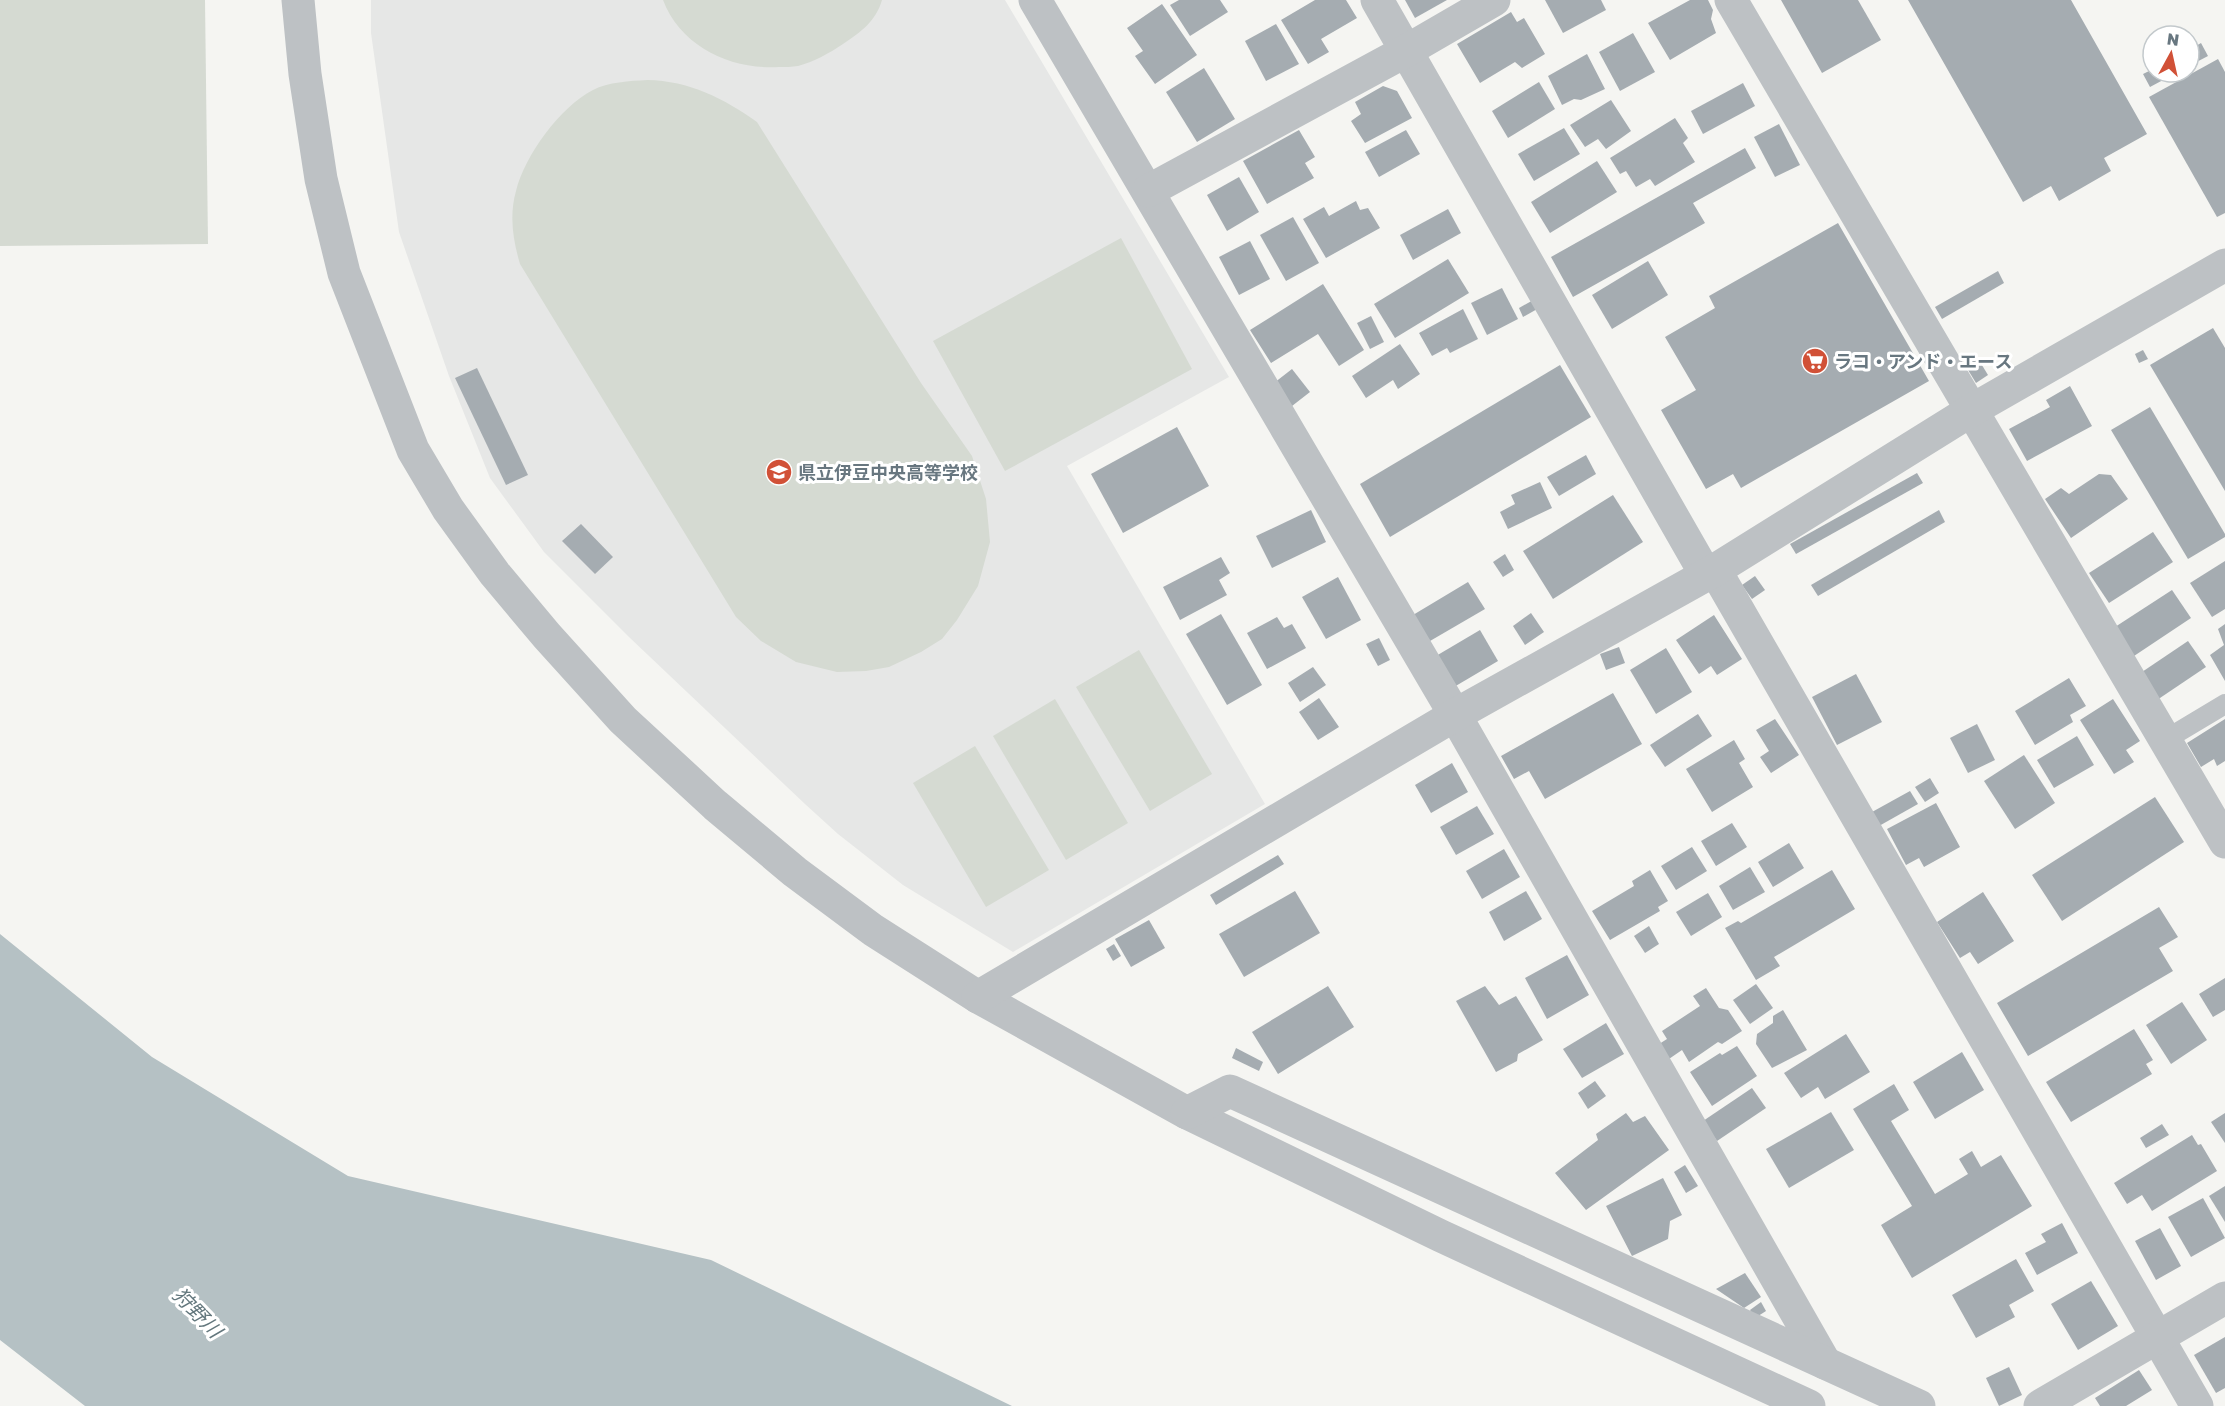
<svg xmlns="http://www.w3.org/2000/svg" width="2225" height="1406" viewBox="0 0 2225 1406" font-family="'Golos Text','Noto Sans JP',sans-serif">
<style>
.built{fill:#e6e7e6}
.green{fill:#d5dad2}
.water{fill:#b5c1c4}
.building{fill:#a5acb1}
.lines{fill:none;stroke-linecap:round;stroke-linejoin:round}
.lane{stroke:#bdc1c4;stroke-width:20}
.street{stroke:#bdc1c4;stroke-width:33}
.labels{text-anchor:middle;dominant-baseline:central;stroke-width:6;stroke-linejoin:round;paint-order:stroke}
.poi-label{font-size:18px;font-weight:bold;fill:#687780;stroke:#fff;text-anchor:start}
.water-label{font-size:20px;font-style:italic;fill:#63777d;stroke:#fff}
</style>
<rect width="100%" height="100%" fill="#f5f5f2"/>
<polygon class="built" points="371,0 1005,0 1229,377 1067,466 1265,804 1013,952 903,885 838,834 805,804 629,637 544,552 490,478 449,376 399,232 371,33"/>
<g class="green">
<polygon points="0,0 205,0 208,244 0,246"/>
<path d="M663 0H882C876 21 861 32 843 44 830 53 813 62 798 66 792 67 785 67 779 67 731 70 681 47 663 0Z"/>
<path d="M647 80C690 81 723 98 757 122L921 383 972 456 986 499 990 542 978 586 957 620 942 639 921 652 889 667 866 671 837 672 796 662 761 641 736 617 520 264C513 240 509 216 516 191 525 155 560 107 593 90 608 82 630 81 647 80Z"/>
<polygon points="1121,238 1192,369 1005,471 933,341"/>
<polygon points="1139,650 1212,774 1150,811 1076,687"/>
<polygon points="1055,699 1128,823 1066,860 993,736"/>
<polygon points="975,746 1049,870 986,907 913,783"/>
</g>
<polygon class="water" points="0,934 152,1057 348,1176 711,1260 1012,1406 85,1406 0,1340"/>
<g class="building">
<polygon points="1179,0 1220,0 1228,12 1190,36 1170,5"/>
<polygon points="1315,0 1346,0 1357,18 1321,39 1329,52 1308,64 1281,20"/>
<polygon points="1405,0 1447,0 1415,18"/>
<polygon points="1545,0 1601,0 1606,10 1563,33"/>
<polygon points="1690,0 1708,0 1713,10 1711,19 1716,33 1670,60 1648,23"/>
<polygon points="1781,0 1858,0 1881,40 1822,73"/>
<polygon points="1908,0 2071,0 2147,134 2104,158 2111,171 2059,201 2051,186 2023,202"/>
<polygon points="1162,4 1197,55 1155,84 1135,56 1143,51 1127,28"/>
<polygon points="1511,12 1517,22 1524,18 1545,54 1522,68 1515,62 1480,83 1457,44"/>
<polygon points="1276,24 1299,64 1266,81 1245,41"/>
<polygon points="1633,33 1655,72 1620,91 1599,52"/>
<polygon points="2201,43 2208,56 2189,66 2189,50"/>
<polygon points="1587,54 1605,89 1581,100 1574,99 1562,105 1548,76"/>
<polygon points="2218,59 2225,72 2225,213 2217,217 2149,97"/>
<polygon points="1204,68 1235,119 1197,142 1166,92"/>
<polygon points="2153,69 2153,72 2178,72 2150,87 2143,74"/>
<polygon points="1539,82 1555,109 1508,138 1492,111"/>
<polygon points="1743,83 1755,106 1703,134 1691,111"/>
<polygon points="1383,86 1397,91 1412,118 1365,143 1351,121 1361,114 1355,102"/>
<polygon points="1611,100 1631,131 1606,149 1598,139 1585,147 1570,125"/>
<polygon points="1675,118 1688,138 1683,143 1695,162 1655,186 1650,179 1636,187 1626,171 1620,174 1610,158"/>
<polygon points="1779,124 1800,165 1775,177 1754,137"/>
<polygon points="1564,128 1580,154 1534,181 1518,154"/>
<polygon points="1299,130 1315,157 1305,163 1314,178 1267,204 1243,161"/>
<polygon points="1406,130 1420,154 1379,177 1365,152"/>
<polygon points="1745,148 1756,168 1693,203 1705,223 1573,297 1551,257"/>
<polygon points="1597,161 1617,192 1550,233 1531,202"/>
<polygon points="1239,177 1259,212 1227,231 1207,195"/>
<polygon points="1356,201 1360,210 1368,208 1380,228 1326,258 1303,219 1324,207 1329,216"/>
<polygon points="1448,209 1461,233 1413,260 1400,235"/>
<polygon points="1293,217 1319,263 1286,281 1260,235"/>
<polygon points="1838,223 1929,381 1741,488 1733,474 1706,489 1661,410 1696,390 1665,337 1715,308 1709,296"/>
<polygon points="1250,241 1270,279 1239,295 1219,257"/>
<polygon points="1448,259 1469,293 1395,338 1374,304"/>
<polygon points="1648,261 1668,295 1612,329 1592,295"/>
<polygon points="1998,271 2004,283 1942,319 1935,307"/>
<polygon points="1323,284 1364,350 1339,366 1318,334 1271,363 1250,330"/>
<polygon points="1502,288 1518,319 1487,335 1471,303"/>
<polygon points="1535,299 1539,308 1523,317 1519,308"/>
<polygon points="1463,309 1478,339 1450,353 1447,348 1432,356 1419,333"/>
<polygon points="1371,316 1384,342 1370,349 1357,323"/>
<polygon points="2213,328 2225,348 2225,491 2150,365"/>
<polygon points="1400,344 1420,374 1398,389 1393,380 1366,398 1352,376"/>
<polygon points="2143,350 2148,359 2139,363 2135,354"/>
<polygon points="1977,357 1988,375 1976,383 1965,365"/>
<polygon points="1560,365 1591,417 1390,537 1360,484"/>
<polygon points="477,368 528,475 506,485 455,378"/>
<polygon points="1292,369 1310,392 1292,406 1274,383"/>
<polygon points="2070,386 2092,426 2027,461 2009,429 2050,407 2046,400"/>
<polygon points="2150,407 2225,534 2225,537 2188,559 2111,430"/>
<polygon points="1177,427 1209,486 1123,533 1091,474"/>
<polygon points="1586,455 1596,474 1559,496 1547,477"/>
<polygon points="1917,473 1923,483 1796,554 1790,544"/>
<polygon points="2099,474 2111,475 2128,499 2071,538 2045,499 2061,488 2069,494"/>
<polygon points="1540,482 1552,508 1508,529 1500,512 1515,504 1511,495"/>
<polygon points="1613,495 1643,542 1553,599 1523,551"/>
<polygon points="1311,510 1326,542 1272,568 1256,536"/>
<polygon points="1939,510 1945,522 1818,596 1811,585"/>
<polygon points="581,524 613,557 595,574 562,541"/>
<polygon points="2153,532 2173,562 2109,603 2089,573"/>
<polygon points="1505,554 1514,570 1503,577 1493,562"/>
<polygon points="1221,557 1230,573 1219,580 1227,595 1180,620 1163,587"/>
<polygon points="2225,561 2225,609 2212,617 2190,583"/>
<polygon points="1755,576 1765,590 1752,599 1742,585"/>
<polygon points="1338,577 1361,620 1326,639 1302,597"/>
<polygon points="1468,582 1485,609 1430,641 1413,615"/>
<polygon points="2172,590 2191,618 2134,656 2115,627"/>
<polygon points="1531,613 1544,632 1525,645 1513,626"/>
<polygon points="1221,614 1262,685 1227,705 1186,634"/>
<polygon points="1714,615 1742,659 1717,675 1711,666 1699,674 1676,640"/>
<polygon points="1277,617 1284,628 1292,624 1306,648 1267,669 1247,633"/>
<polygon points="2225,624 2225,681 2210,655 2224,645 2218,629"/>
<polygon points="1480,630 1498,661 1454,687 1436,656"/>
<polygon points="1379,638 1390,660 1378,666 1366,644"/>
<polygon points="2188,641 2206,667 2157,700 2139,674"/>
<polygon points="1619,647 1625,663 1606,670 1600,654"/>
<polygon points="1666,648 1692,692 1656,714 1630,670"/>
<polygon points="1313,667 1326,685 1300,702 1288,683"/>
<polygon points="1856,674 1882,722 1837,745 1812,697"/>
<polygon points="2069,678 2086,706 2070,715 2073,722 2035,745 2015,711"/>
<polygon points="1613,693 1642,744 1545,799 1529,771 1514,779 1501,756"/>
<polygon points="1319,698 1339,727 1318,740 1299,712"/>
<polygon points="2113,699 2140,741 2126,750 2134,762 2114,774 2080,720"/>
<polygon points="1698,714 1712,736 1665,767 1650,745"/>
<polygon points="1775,719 1799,755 1771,773 1760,757 1769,751 1756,730"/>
<polygon points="2225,719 2225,761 2217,766 2214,759 2201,767 2187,743"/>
<polygon points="1977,724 1995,760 1968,773 1950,738"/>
<polygon points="2077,736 2094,765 2054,788 2037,760"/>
<polygon points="1734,740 1745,759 1739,763 1753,787 1712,812 1686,769"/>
<polygon points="2024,755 2055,803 2015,829 1984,781"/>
<polygon points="1452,763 1468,792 1431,813 1415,785"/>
<polygon points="1930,778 1939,793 1925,802 1915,787"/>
<polygon points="1910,791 1918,804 1879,826 1872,812"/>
<polygon points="2155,797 2184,842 2062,921 2032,875"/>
<polygon points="1936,803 1960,847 1924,867 1919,858 1906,865 1887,829"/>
<polygon points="1477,806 1494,834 1456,855 1440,827"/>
<polygon points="1732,823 1747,847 1716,866 1701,841"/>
<polygon points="1789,843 1804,868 1773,887 1758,862"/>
<polygon points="1692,847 1707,871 1676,890 1661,866"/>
<polygon points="1504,849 1520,877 1482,899 1466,871"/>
<polygon points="1278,855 1284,864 1216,905 1210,895"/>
<polygon points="1750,867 1765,892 1733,910 1719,886"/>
<polygon points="1650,870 1668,901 1658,907 1660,911 1610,940 1592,911 1634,886 1632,881"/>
<polygon points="1832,870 1855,909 1774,957 1780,966 1756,980 1725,928 1738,921 1741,923"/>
<polygon points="1295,891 1320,933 1244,977 1219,934"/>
<polygon points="1526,891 1542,919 1504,941 1489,912"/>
<polygon points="1983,892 2014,941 1978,964 1970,952 1960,958 1937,922"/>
<polygon points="1708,893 1722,917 1691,936 1676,912"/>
<polygon points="2159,907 2178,937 2159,948 2173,971 2028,1056 1997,1003"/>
<polygon points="1149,920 1165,948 1131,967 1115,939"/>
<polygon points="1649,926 1659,944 1645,953 1634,936"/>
<polygon points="1114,944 1121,956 1113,961 1106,949"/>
<polygon points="1567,955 1589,995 1547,1019 1525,978"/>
<polygon points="2225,978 2225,1010 2213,1017 2199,994"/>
<polygon points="1756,984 1773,1008 1750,1024 1733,1000"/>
<polygon points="1328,986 1354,1027 1278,1074 1252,1032"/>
<polygon points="1485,986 1499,1005 1516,996 1543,1040 1518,1054 1517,1061 1496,1072 1456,1001"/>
<polygon points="1706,988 1719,1008 1728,1010 1742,1031 1722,1044 1718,1042 1689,1062 1682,1050 1666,1061 1656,1046 1667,1039 1662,1031 1700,1006 1693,996"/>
<polygon points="2182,1002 2207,1040 2171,1064 2146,1025"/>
<polygon points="1783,1010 1807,1050 1772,1068 1756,1044 1757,1034 1773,1023 1773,1016"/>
<polygon points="1606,1023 1624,1054 1582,1078 1563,1049"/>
<polygon points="2134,1029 2153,1060 2146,1064 2152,1074 2071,1122 2046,1082"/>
<polygon points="1846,1034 1870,1072 1825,1099 1818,1087 1801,1098 1784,1073"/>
<polygon points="1737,1046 1757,1076 1712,1106 1690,1072 1720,1053 1722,1055"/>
<polygon points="1236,1048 1263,1062 1259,1071 1232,1058"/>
<polygon points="1962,1052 1984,1090 1935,1119 1913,1082"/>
<polygon points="1595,1081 1606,1096 1588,1109 1578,1093"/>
<polygon points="1894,1084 1909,1110 1891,1121 1935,1194 1968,1174 1959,1159 1972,1151 1981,1167 2001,1155 2032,1206 1912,1278 1881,1225 1912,1206 1853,1109"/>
<polygon points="1752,1088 1766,1108 1717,1141 1703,1121"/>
<polygon points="1831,1112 1854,1150 1789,1188 1766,1149"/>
<polygon points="1626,1113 1633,1122 1645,1116 1669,1150 1586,1210 1555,1173 1598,1140 1596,1134"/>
<polygon points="2225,1113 2225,1143 2211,1122"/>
<polygon points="2162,1124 2169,1135 2146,1148 2140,1138"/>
<polygon points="2192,1135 2198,1145 2201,1144 2217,1171 2152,1211 2142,1195 2127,1204 2114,1183"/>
<polygon points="1685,1165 1698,1186 1686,1193 1674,1172"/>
<polygon points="1663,1178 1682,1215 1670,1221 1668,1239 1632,1256 1606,1206"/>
<polygon points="2225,1186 2225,1222 2209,1196"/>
<polygon points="2203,1198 2225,1238 2191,1257 2168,1217"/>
<polygon points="2062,1223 2078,1253 2037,1275 2025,1253 2046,1242 2041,1234"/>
<polygon points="2160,1228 2181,1266 2156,1280 2135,1241"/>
<polygon points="2016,1259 2034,1291 2009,1305 2015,1317 1976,1338 1952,1295"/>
<polygon points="1745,1273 1761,1297 1744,1308 1716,1289"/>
<polygon points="2091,1281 2118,1326 2078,1350 2051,1304"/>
<polygon points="1761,1302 1766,1311 1755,1318 1750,1310"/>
<polygon points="2225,1337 2225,1388 2216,1393 2194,1355"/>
<polygon points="2009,1367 2022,1395 1999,1406 1986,1378"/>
<polygon points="2139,1370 2152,1390 2126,1406 2100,1406 2095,1398"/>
</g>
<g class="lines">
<polyline class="lane" points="2165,740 2225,704"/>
<g class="street">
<polyline points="298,0 305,74 321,179 344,273 413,450 448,509 495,574 547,636 623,720 715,805 795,872 873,930 978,997 1187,1113 1441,1236 1809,1406"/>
<polyline points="1035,0 1455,715 1825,1363"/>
<polyline points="1377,0 1706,575"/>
<polyline points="1731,0 2225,842"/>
<polyline points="1148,191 1406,51 1494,0"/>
<polyline points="1715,570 2197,1406"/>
<polyline points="978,997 1455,715 1715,570 1972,410 2225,265"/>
<polyline points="1187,1113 1230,1091 1919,1406"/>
<polyline points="2040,1406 2225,1298"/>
</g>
</g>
<defs>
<symbol id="supermarket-disc" viewBox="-11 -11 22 22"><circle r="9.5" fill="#d15137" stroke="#fff"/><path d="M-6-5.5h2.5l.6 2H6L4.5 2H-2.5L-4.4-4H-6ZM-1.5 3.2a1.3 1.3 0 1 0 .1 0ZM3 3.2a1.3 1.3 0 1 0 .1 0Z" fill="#fff"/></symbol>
<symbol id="school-disc" viewBox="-11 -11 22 22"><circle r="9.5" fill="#d15137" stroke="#fff"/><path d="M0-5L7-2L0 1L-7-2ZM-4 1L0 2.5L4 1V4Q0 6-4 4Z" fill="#fff"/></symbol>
</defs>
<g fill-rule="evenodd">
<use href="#supermarket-disc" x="1800" y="346" width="30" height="30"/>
<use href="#school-disc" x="764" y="457" width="30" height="30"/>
</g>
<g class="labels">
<g class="poi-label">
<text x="1834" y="361">ラコ・アンド・エース</text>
<text x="798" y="472">県立伊豆中央高等学校</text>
</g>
<g class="water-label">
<text transform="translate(198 1312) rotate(46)">狩野川</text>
</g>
</g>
<g transform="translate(2171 54) rotate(8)"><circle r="28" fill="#ffffff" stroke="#c3c9cc" stroke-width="1.5"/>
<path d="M0-4.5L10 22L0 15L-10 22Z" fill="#d15137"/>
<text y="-9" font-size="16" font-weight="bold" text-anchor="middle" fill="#687780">N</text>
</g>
</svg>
